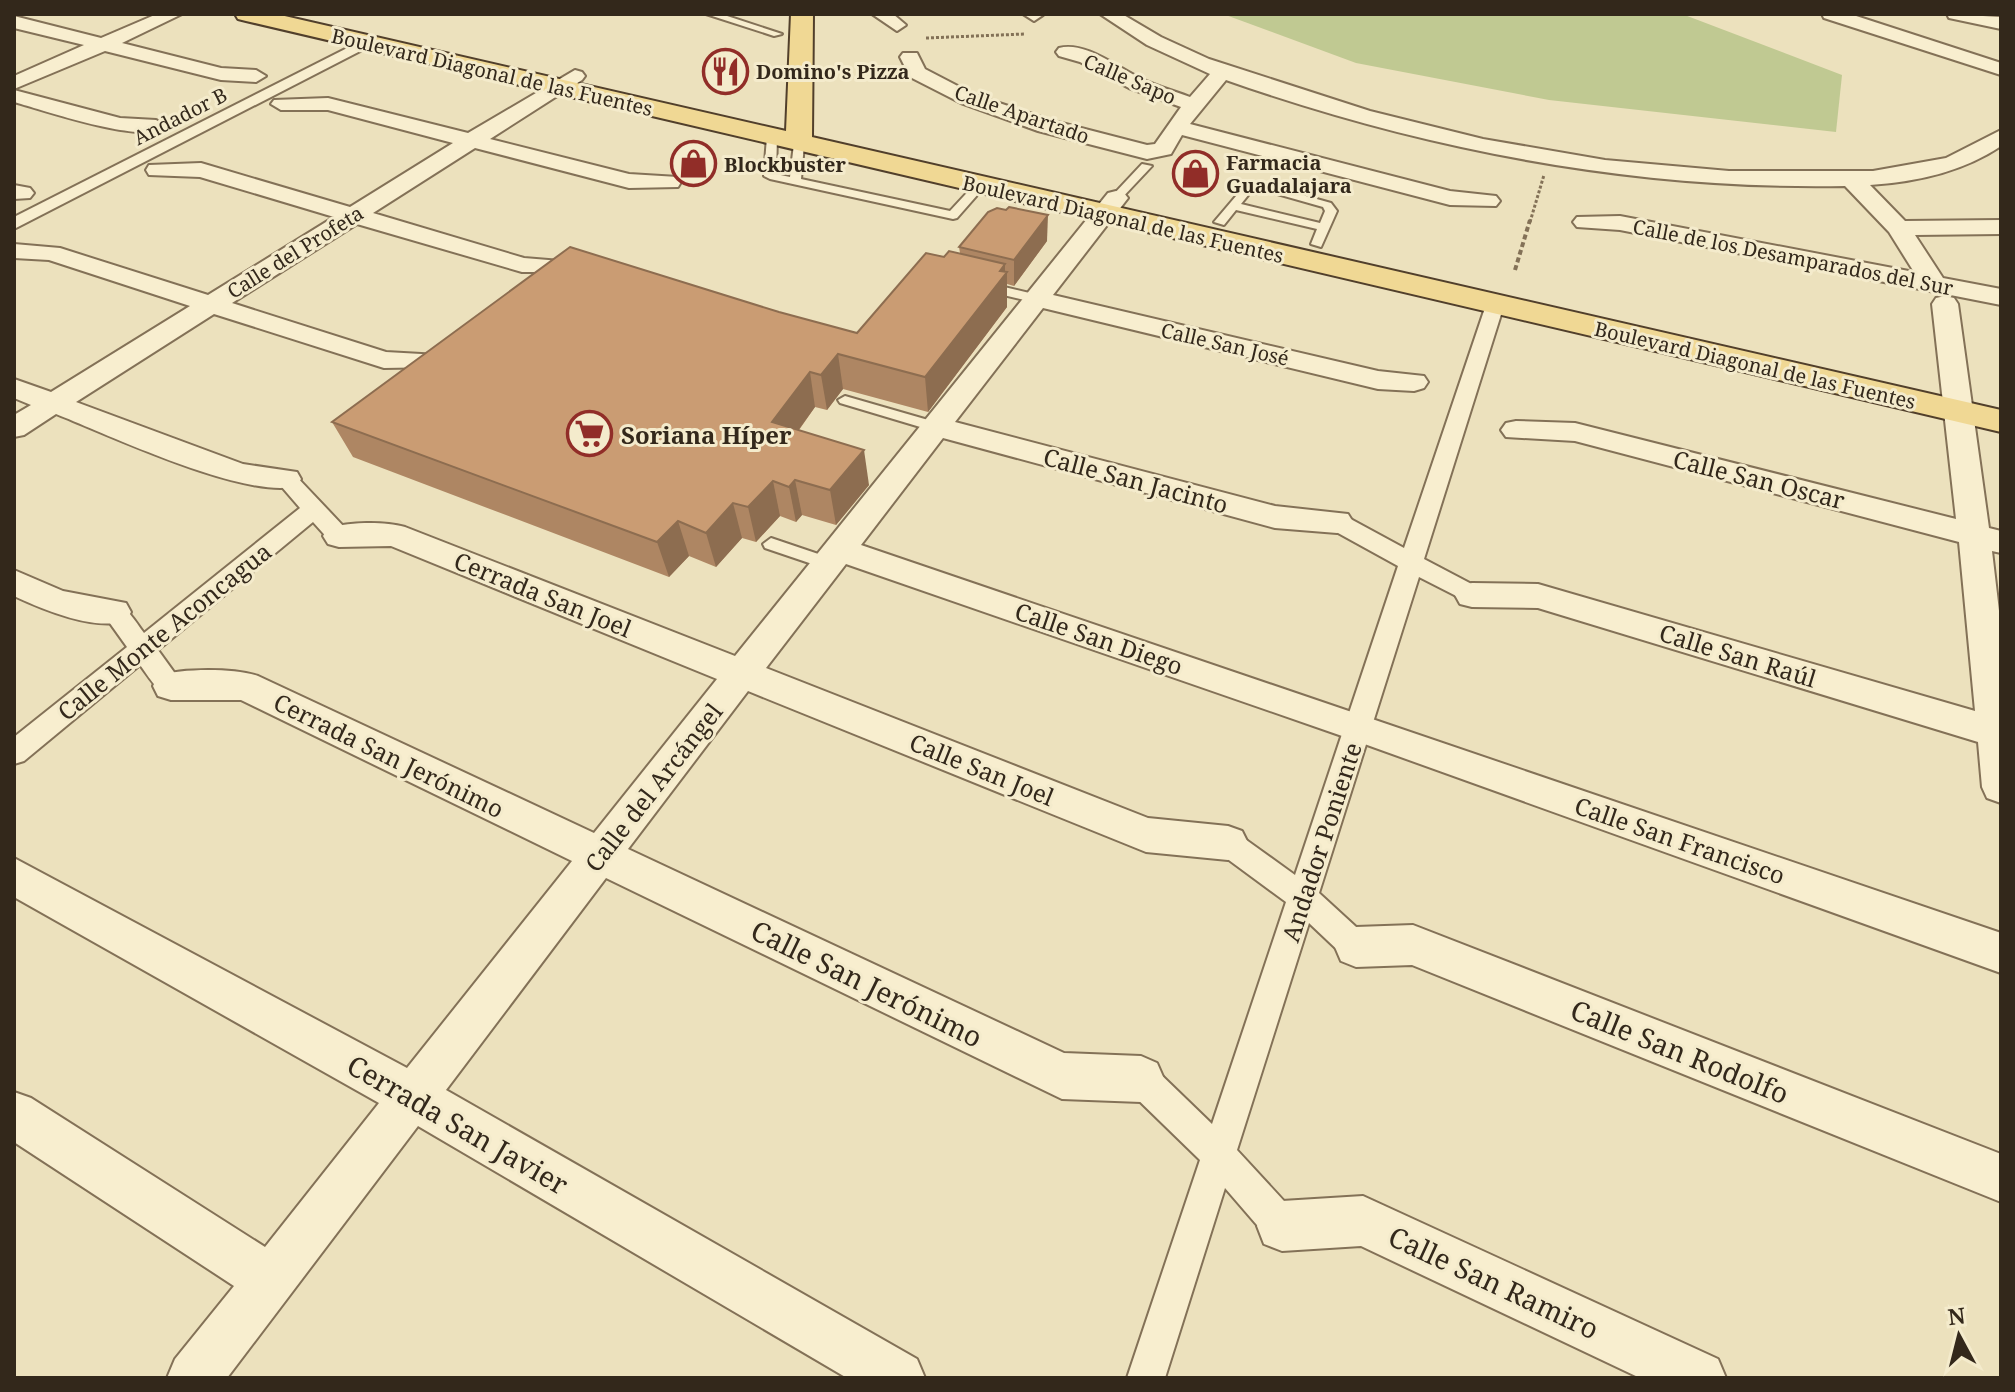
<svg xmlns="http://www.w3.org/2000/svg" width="2015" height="1392" viewBox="0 0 2015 1392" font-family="'Noto Serif',serif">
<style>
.green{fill:#c0c992}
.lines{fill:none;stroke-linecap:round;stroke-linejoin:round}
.service-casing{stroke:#837157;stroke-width:4}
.pedestrian-casing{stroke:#837157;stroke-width:4}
.minor-casing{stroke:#837157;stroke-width:4}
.primary-casing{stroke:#513f2b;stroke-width:4}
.path-far1{stroke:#837157;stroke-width:3;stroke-dasharray:3 2;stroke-linecap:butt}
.path{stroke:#837157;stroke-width:4;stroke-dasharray:5 3;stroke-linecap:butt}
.service{fill:#f8eecf;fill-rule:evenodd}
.pedestrian{fill:#f8eecf;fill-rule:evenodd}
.minor{fill:#f8eecf;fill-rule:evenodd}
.primary{fill:#f0d894;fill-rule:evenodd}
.wall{fill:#ae8663}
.shaded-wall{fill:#8d6d50}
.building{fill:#ca9c73;stroke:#8d6d50;stroke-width:2}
.labels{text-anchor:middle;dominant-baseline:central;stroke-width:6;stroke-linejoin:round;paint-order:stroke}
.far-poi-label{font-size:20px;font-weight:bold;fill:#33281b;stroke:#f4ebcc;text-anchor:start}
.far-street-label{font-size:20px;fill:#33281b;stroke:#f4ebcc}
.poi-label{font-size:24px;font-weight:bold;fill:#33281b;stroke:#f4ebcc;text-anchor:start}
.street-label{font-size:24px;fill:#33281b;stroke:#f4ebcc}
.near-street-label{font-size:28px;fill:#33281b;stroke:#f4ebcc}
</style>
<rect width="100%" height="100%" fill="#ece1bd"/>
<polygon class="green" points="1223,14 1682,14 1842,75 1836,132 1549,100 1356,63"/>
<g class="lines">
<defs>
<g id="service">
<polygon points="706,14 721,14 782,34 774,36"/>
<polygon points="772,134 777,137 776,174 790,177 794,144 799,141 804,144 801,179 950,211 976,183 986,185 957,218 953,219 770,179 764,176 767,137"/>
<polygon points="1142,164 1152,166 1120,200 1112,200 1112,196"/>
<path d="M1270 186 1331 203 1337 211 1321 247 1311 244 1317 229 1236 210 1224 225 1214 222 1242 189ZM1270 192 1323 207 1325 211 1320 223 1241 204 1249 194Z"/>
<polygon points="983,282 1042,296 1043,299 1037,303 978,289 978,283"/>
<polygon points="845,396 942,424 944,427 937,432 840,403 838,400"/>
<polygon points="771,538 836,560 838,564 830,570 765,548 763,544"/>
</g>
<g id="pedestrian">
<polygon points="365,39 370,40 370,46 14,229 14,217"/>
<polygon points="1495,299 1504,305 1424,559 1481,589 1484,595 1481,601 1472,604 1419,577 1319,893 1367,937 1371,947 1367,957 1356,961 1345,957 1309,923 1237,1150 1295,1213 1300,1226 1295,1239 1282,1244 1269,1239 1225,1188 1165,1378 1127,1378 1200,1160 1129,1091 1124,1079 1129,1067 1141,1062 1153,1067 1212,1124 1286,902 1218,852 1214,843 1218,834 1228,831 1238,834 1295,875 1398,566 1329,528 1326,522 1329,516 1345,516 1404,548 1486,305"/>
<path d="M286 472 294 474 347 530 351 536 347 542H331L313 522 158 650 184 686 180 693C160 700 151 679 140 665L24 761 14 764V737L127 647 102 612 105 606C125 600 133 619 144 633L300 508 275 479 278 474Z"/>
</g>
<g id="minor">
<polygon points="157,14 182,14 122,43 221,68 256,70 266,76 256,82 221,80 105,51 14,89 14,76 84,45 14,28 14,16 101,38"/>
<polygon points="872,14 893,14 906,25 897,31"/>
<polygon points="1023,14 1043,14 1043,15 1034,21"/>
<path d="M1100 14H1122L1161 37 1209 59 1370 111 1483 139 1605 160 1729 171H1873L1946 158 2001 130V146C1962 172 1916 182 1870 185L1905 221 2001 220V234L1915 235 1943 278 2001 289V305L1620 230 1577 227 1573 222 1577 217 1620 216 1914 272 1889 232 1845 186C1634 190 1425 150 1226 80L1190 124 1450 191 1496 196 1500 201 1496 206 1450 205 1182 135 1171 154 1147 159 1038 131 961 103 910 77 900 57 903 53H917L925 69 975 95 1054 121 1147 145 1155 144 1181 107 1129 88 1080 62 1059 56 1056 52 1059 48C1086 41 1118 68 1142 79 1157 86 1174 91 1190 97L1210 74 1147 45Z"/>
<polygon points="1822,14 1850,14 2001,63 2001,75 1824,18"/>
<polygon points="1947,14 2001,17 2001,29 1949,18"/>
<path d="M575 70 582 72 585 76 582 80 490 139 629 174 678 177 681 182 678 187 629 188 475 148 373 213 524 258 573 262 577 267 573 272H522L357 224 232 303 386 352 439 355 443 361 439 367 384 368 214 314 76 402 243 464 297 472 301 479 297 486C246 500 109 435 56 414L24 435 14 437V415L31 405 14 398V379L51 392 190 306 49 260 14 258V244L60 248 208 295 334 217 200 177 149 175 146 170 149 165 201 163 350 207 453 143 328 110H281L271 104 274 100 328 98 468 133Z"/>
<path d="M14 90 120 118 156 120 167 126C149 147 40 109 14 102Z"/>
<polygon points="14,185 30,188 34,193 30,198 14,199"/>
<path d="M1116 191 1124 193 1128 198 1053 295 1378 371 1424 376 1428 382 1424 388 1414 391 1378 389 1043 308 955 422 1275 506 1348 514 1353 522 1348 530 1337 533 1275 528 943 438 861 545 2001 933V973L1345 737 846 564 766 668 1148 818 1228 826 1242 831 1248 843 1242 855 1228 860 1146 852 748 691 628 849 1064 1053 1141 1056 1157 1063 1164 1079 1157 1095 1141 1102 1062 1099 606 878 446 1090 917 1359 925 1378H847L418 1126 227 1378H167L175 1359 234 1286 14 1142V1092L31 1098 265 1247 379 1103 14 897V858L407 1068 572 861 241 700H171L158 696 153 686 158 676C182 668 234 668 258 676L594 833 717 679 391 546 339 547 328 544 323 536 328 528C350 522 383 521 405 527L735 656 1108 193Z"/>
<polygon points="1945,296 1954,298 1958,304 1989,528 2001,531 2001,553 1992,551 2001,628 2001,803 1987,798 1982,787 1978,742 1538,608 1472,607 1460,604 1455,595 1460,586 1472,583 1538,584 1975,711 1959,542 1575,441 1506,437 1501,430 1506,423 1516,421 1575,423 1956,519 1932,304 1936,298"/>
<path d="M14 570 63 591 126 603 131 612 126 621C94 631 44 610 14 596Z"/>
<polygon points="1413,925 2001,1154 2001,1202 1412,965 1356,967 1341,961 1335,947 1341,933 1356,927"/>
<polygon points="1363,1196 1718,1359 1726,1378 1640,1378 1361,1246 1282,1251 1264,1244 1257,1226 1264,1208 1282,1201"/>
</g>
<polygon id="primary" points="235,14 276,14 786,131 791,14 813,14 812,137 2001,410 2001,432 246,21 238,19"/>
</defs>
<use href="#service" class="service-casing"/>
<use href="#pedestrian" class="pedestrian-casing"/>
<use href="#minor" class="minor-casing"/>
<use href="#primary" class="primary-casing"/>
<g class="path-far1">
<polyline points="926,38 1025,34"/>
<polyline points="1530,222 1544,175"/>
</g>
<polyline class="path" points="1515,270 1530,220"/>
<use href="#service" class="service"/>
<use href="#pedestrian" class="pedestrian"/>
<use href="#minor" class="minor"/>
<use href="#primary" class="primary"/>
</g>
<polygon class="wall" points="1047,241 1014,286 1007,284 1007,307 928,412 843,389 827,410 815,407 799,430 869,485 836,525 802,515 796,522 780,516 756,542 742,538 716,567 689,556 669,577 353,457 332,422 779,312 857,333 944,257 960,253 959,247"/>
<g class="shaded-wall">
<polygon points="1048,215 1047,241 1014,286 1014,260"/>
<polygon points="1005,264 1005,275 1007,272 1007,307 928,412 925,377"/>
<polygon points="838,354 843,389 827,410 821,375"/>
<polygon points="810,372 815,407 779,457 772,422"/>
<polygon points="864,450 869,485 836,525 830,490"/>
<polygon points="795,480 802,515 796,522 789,487"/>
<polygon points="773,481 780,516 756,542 748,507"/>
<polygon points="733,503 742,538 716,567 706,533"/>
<polygon points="678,521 689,556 669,577 657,542"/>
</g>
<g class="building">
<polygon points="1009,207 1048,215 1014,260 959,247 988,212 997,208 1006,210"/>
<polygon points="570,247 779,312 857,333 926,253 944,257 949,251 1005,264 1000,271 1007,272 925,377 838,354 821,375 810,372 772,422 864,450 830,490 795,480 789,487 773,481 748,507 733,503 706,533 678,521 657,542 332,422"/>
</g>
<defs>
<symbol id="restaurant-ring" viewBox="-11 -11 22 22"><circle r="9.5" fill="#f4ebcc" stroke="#912d28" stroke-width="1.5"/><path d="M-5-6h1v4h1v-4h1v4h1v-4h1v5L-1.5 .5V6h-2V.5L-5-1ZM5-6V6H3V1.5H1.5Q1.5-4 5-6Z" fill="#912d28"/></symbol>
<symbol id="shop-ring" viewBox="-11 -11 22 22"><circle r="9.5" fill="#f4ebcc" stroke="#912d28" stroke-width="1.5"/><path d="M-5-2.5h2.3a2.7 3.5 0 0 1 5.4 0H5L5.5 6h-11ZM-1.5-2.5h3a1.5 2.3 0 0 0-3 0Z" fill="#912d28"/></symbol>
<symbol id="supermarket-ring" viewBox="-11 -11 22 22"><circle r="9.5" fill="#f4ebcc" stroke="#912d28" stroke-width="1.5"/><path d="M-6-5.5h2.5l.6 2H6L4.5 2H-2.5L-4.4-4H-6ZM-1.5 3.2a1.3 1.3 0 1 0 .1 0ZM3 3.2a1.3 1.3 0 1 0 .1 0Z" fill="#912d28"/></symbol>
</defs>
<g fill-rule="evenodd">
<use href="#restaurant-ring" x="700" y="46" width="51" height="51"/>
<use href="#shop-ring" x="668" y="138" width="51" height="51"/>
<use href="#shop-ring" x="1170" y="148" width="51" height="51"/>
<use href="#supermarket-ring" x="564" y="408" width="51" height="51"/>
</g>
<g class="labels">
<g class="far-poi-label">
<text x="756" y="71">Domino's Pizza</text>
<text x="1226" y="162">Farmacia<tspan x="1226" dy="23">Guadalajara</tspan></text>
<text x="724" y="164">Blockbuster</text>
</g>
<g class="far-street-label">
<text transform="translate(492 72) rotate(13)">Boulevard Diagonal de las Fuentes</text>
<text transform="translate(1130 79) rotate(23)">Calle Sapo</text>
<text transform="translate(1022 114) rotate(19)">Calle Apartado</text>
<text transform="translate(180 116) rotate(-27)">Andador B</text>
<text transform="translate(1123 219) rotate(13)">Boulevard Diagonal de las Fuentes</text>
<text transform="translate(295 252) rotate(-32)">Calle del Profeta</text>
<text transform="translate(1793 257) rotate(11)">Calle de los Desamparados del Sur</text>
<text transform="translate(1225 344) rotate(13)">Calle San José</text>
<text transform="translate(1755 365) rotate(13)">Boulevard Diagonal de las Fuentes</text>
</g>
<g class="poi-label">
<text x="621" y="434">Soriana Híper</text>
</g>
<g class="street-label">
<text transform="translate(1759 479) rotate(14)">Calle San Oscar</text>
<text transform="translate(1136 480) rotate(15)">Calle San Jacinto</text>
<text transform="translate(543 594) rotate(22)">Cerrada San Joel</text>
<text transform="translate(164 631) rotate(-39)">Calle Monte Aconcagua</text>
<text transform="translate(1099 638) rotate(19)">Calle San Diego</text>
<text transform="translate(1738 655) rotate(17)">Calle San Raúl</text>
<text transform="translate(389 755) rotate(26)">Cerrada San Jerónimo</text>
<text transform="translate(982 769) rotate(22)">Calle San Joel</text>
<text transform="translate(653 787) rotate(-52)">Calle del Arcángel</text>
<text transform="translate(1680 840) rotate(19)">Calle San Francisco</text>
<text transform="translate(1321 842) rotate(-72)">Andador Poniente</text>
</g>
<g class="near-street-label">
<text transform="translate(867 983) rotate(26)">Calle San Jerónimo</text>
<text transform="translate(1680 1051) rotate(22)">Calle San Rodolfo</text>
<text transform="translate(458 1124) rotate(30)">Cerrada San Javier</text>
<text transform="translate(1494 1282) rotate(25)">Calle San Ramiro</text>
</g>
</g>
<rect width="2015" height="1392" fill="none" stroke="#33281b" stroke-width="32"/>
<g transform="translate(1959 1336) rotate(353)" stroke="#f4ebcc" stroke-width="6" paint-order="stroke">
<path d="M0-6L14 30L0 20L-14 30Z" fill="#33281b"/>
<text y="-12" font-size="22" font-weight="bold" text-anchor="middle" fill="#33281b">N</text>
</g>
</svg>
